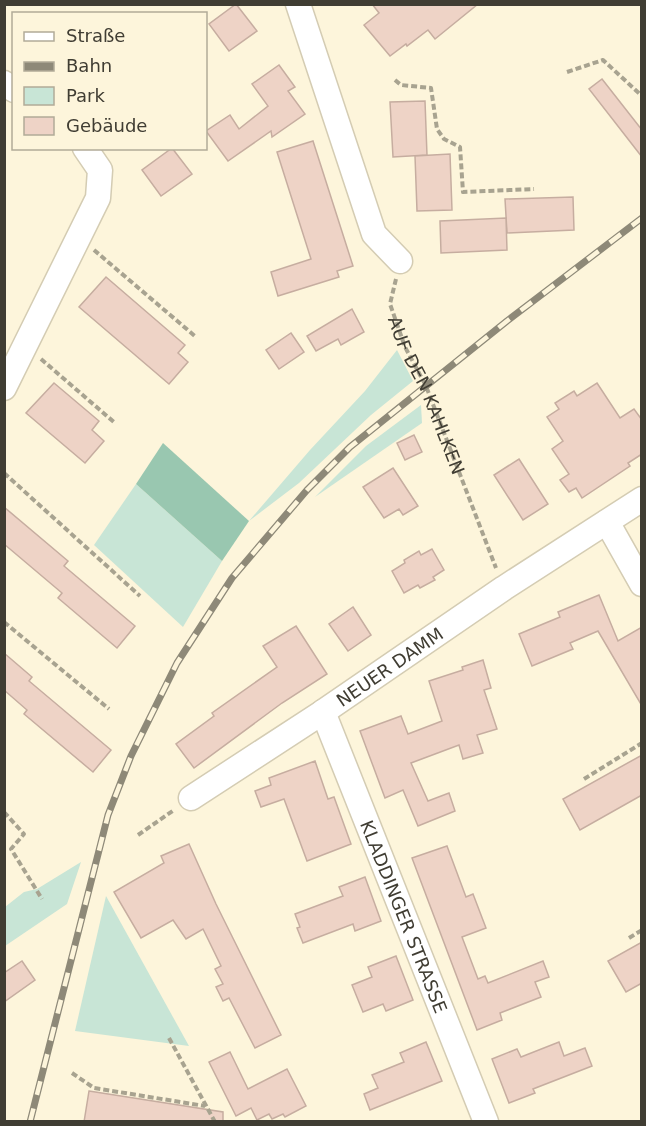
<svg xmlns="http://www.w3.org/2000/svg" width="646" height="1126" viewBox="0 0 646 1126" font-family="'DejaVu Sans',sans-serif">
<style>
.green{fill:#c8e5d6}
.forest{fill:#99c7b0}
.building{fill:#eed3c6;stroke:#c6ada0;stroke-width:1.5}
.lines{fill:none;stroke-linecap:round;stroke-linejoin:round}
.minor-casing{stroke:#d4ccb3;stroke-width:27}
.path{stroke:#a8a390;stroke-width:4;stroke-dasharray:6 3;stroke-linecap:butt}
.minor{stroke:#fff;stroke-width:24}
.rail-casing{stroke:#8e8978;stroke-width:7}
.rail{stroke:#fdf5db;stroke-width:4.5;stroke-dasharray:14;stroke-linecap:butt}
.labels{text-anchor:middle;dominant-baseline:central;stroke-width:6;stroke-linejoin:round;paint-order:stroke}
.street-label{font-size:18px;fill:#403d33;stroke:#fdf5db}
</style>
<rect width="100%" height="100%" fill="#fdf5db"/>
<g class="green">
<polygon points="397,350 413,381 371,415 299,483 249,521 310,450 365,391"/>
<polygon points="421,405 422,423 315,497 366,446"/>
<polygon points="136,484 222,561 183,627 94,545"/>
<polygon points="81,862 67,904 5,946 5,907 24,892 37,889"/>
<polygon points="106,896 189,1046 75,1031"/>
</g>
<polygon class="forest" points="163,443 249,521 222,561 136,484"/>
<g class="building">
<polygon points="236,4 257,31 229,51 209,24"/>
<polygon points="372,4 478,4 435,39 428,30 407,46 406,44 390,56 364,25 379,13"/>
<polygon points="279,65 295,87 288,91 305,114 272,137 271,131 228,161 206,131 230,115 239,129 268,106 252,84"/>
<polygon points="602,79 642,130 642,157 589,89"/>
<polygon points="425,101 427,155 393,157 390,102"/>
<polygon points="313,141 353,266 337,271 339,277 278,296 271,272 311,259 277,152"/>
<polygon points="172,148 192,174 161,196 142,170"/>
<polygon points="450,154 452,210 417,211 415,156"/>
<polygon points="573,197 574,230 507,233 505,199"/>
<polygon points="506,218 507,250 441,253 440,221"/>
<polygon points="106,277 185,345 178,353 188,362 169,384 79,307"/>
<polygon points="352,309 364,332 341,345 338,339 316,351 307,336"/>
<polygon points="291,333 304,352 279,369 266,350"/>
<polygon points="54,383 99,421 92,430 104,441 85,463 26,413"/>
<polygon points="597,383 620,418 634,409 642,420 642,454 628,463 630,466 582,498 576,488 569,492 560,480 569,474 552,449 563,441 547,417 559,409 555,403 574,391 577,396"/>
<polygon points="414,435 422,452 405,460 397,443"/>
<polygon points="519,459 548,504 523,520 494,475"/>
<polygon points="393,468 418,506 403,515 399,509 384,518 363,487"/>
<polygon points="4,507 68,561 64,566 135,626 117,648 58,598 62,593 4,544"/>
<polygon points="432,549 444,570 433,577 435,580 420,588 418,585 404,593 392,571 405,563 404,560 419,551 421,555"/>
<polygon points="599,595 618,641 642,627 642,706 598,631 570,643 573,649 532,666 519,634 560,617 558,612"/>
<polygon points="353,607 371,635 348,651 329,624"/>
<polygon points="296,626 327,674 282,703 194,768 176,744 214,716 212,713 277,667 263,646"/>
<polygon points="4,653 32,677 29,681 111,750 93,772 24,714 27,710 4,690"/>
<polygon points="483,660 491,688 484,690 497,729 477,735 483,753 463,759 459,745 411,763 428,801 449,793 455,811 418,826 403,790 385,798 360,731 401,716 408,734 442,721 429,681 463,670 462,667"/>
<polygon points="642,755 642,795 580,830 563,799"/>
<polygon points="315,761 328,799 334,797 351,844 307,861 284,799 261,807 255,791 271,785 269,778"/>
<polygon points="189,844 216,904 281,1035 255,1048 229,998 223,1001 216,987 223,984 215,969 221,966 203,929 186,939 173,920 141,938 114,892 164,863 161,856"/>
<polygon points="447,846 466,897 473,894 486,928 462,937 478,979 485,976 488,983 543,961 549,977 535,982 541,997 500,1013 502,1020 477,1030 412,858"/>
<polygon points="365,877 381,921 355,931 353,924 303,943 297,928 300,927 295,914 343,896 339,887"/>
<polygon points="642,942 642,983 626,992 608,961"/>
<polygon points="396,956 413,1000 386,1011 383,1004 363,1012 352,985 372,977 368,967"/>
<polygon points="22,961 35,980 4,1002 4,973"/>
<polygon points="426,1042 442,1081 370,1110 364,1094 378,1088 372,1075 404,1062 400,1053"/>
<polygon points="559,1042 564,1056 585,1048 592,1066 533,1089 535,1093 509,1103 492,1059 517,1049 521,1057"/>
<polygon points="230,1052 248,1089 287,1069 306,1106 285,1117 283,1114 272,1119 269,1114 257,1120 251,1108 236,1116 209,1062"/>
<polygon points="89,1091 223,1112 223,1122 84,1122"/>
</g>
<g class="lines">
<defs>
<g id="minor">
<polyline points="298,4 374,234 400,261"/>
<polyline points="4,83 14,90"/>
<polyline points="4,388 98,198 100,170 85,148"/>
<polyline points="607,522 642,584"/>
<path id="s2" d="M323 712 486 1122"/>
<path id="s3" d="M191 798 323 712 504 588 642 499"/>
</g>
</defs>
<use href="#minor" class="minor-casing"/>
<g class="path">
<polyline points="567,72 603,60 642,96"/>
<polyline points="395,80 401,85 431,88 437,129 444,139 460,147 463,192 534,189"/>
<polyline points="94,250 196,337"/>
<path id="s1" d="M396 279 390 304 405 347 426 386 496 568"/>
<polyline points="41,359 115,423"/>
<polyline points="4,473 140,596"/>
<polyline points="4,622 109,709"/>
<polyline points="584,779 642,743"/>
<polyline points="4,812 24,834 11,849 42,899"/>
<polyline points="138,835 174,810"/>
<polyline points="629,938 642,930"/>
<polyline points="169,1038 215,1122"/>
<polyline points="72,1073 94,1088 205,1106"/>
</g>
<use href="#minor" class="minor"/>
<defs>
<polyline id="rail" points="30,1122 108,815 131,756 177,663 232,578 307,490 350,447 507,321 642,218"/>
</defs>
<use href="#rail" class="rail-casing"/>
<use href="#rail" class="rail"/>
</g>
<g class="labels">
<g class="street-label">
<text stroke="none"><textPath href="#s1" startOffset="124">AUF DEN KAHLKEN</textPath></text>
<text stroke="none"><textPath href="#s3" startOffset="238">NEUER DAMM</textPath></text>
<text stroke="none"><textPath href="#s2" startOffset="220">KLADDINGER STRASSE</textPath></text>
</g>
</g>
<rect width="646" height="1126" fill="none" stroke="#403d33" stroke-width="12"/>
<rect x="12" y="12" width="195" height="138" fill="#fdf5db" stroke="#b1ab98" stroke-width="1.5"/>
<rect x="24" y="32" width="30" height="9" fill="#ffffff" stroke="#b1ab98" stroke-width="1.5"/>
<text x="66" y="42" font-size="18" fill="#403d33">Straße</text>
<rect x="24" y="62" width="30" height="9" fill="#8e8978" stroke="#b1ab98" stroke-width="1.5"/>
<text x="66" y="72" font-size="18" fill="#403d33">Bahn</text>
<rect x="24" y="87" width="30" height="18" fill="#c8e5d6" stroke="#b1ab98" stroke-width="1.5"/>
<text x="66" y="102" font-size="18" fill="#403d33">Park</text>
<rect x="24" y="117" width="30" height="18" fill="#eed3c6" stroke="#b1ab98" stroke-width="1.5"/>
<text x="66" y="132" font-size="18" fill="#403d33">Gebäude</text>
</svg>
